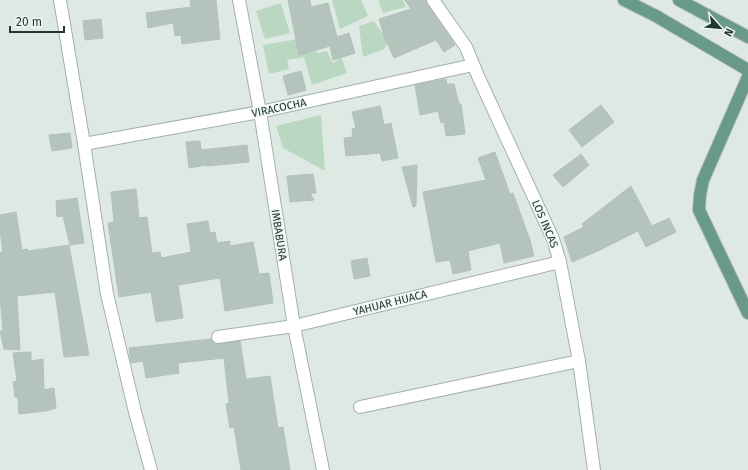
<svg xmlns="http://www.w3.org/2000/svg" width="748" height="470" viewBox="0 0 748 470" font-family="'Fira Sans',sans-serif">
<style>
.green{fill:#bad8c1}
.building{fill:#b5c3bd;stroke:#b3c1bb}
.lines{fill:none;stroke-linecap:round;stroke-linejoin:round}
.minor-casing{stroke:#a3b0aa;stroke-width:14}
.primary-casing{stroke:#bdc3c1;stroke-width:14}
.minor{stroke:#fff;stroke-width:12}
.primary{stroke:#69998b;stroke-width:12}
.labels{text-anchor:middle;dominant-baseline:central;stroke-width:3;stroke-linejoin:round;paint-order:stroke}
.street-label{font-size:11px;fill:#223730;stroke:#eff6f2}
</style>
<rect width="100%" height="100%" fill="#dfe9e4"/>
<g class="green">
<polygon points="332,0 361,0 368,16 340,29"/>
<polygon points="378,0 403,0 406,7 383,13"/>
<polygon points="281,3 290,33 265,39 256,11"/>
<polygon points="374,21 382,33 390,26 392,36 384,49 363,57 359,26"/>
<polygon points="311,37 317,53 327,51 333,63 341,57 347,73 312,85 304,57 287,60 289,69 269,74 263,45"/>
<polygon points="321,115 325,171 283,148 276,126"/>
</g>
<g class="building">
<polygon points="190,0 216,0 220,39 182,44 181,35 175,36 173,23 148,28 146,13 191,7"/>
<polygon points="288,0 310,0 311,7 328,3 337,37 349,33 355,53 333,60 330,46 299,55"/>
<polygon points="405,0 426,0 427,4 455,45 444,52 436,40 394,58 384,36 379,19 411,9"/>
<polygon points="101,19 103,38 85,40 83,21"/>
<polygon points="301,71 306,90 288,95 283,76"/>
<polygon points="446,79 447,84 454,84 459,104 461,104 465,134 446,136 444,122 441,123 438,111 420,115 415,85"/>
<polygon points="601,105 614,122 582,147 569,130"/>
<polygon points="380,106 384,125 391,123 398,158 382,161 380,153 346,156 344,138 353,137 352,129 356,128 352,112"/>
<polygon points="70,133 72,148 52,151 49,135"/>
<polygon points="200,141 201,150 247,145 249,162 207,166 207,165 189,168 186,142"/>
<polygon points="495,152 510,194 513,193 530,240 534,256 504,263 500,243 468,251 471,270 453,274 450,260 436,262 423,192 486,180 478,158"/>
<polygon points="581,154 589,165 563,187 553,175"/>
<polygon points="417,165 416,206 413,207 402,167"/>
<polygon points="313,174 316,193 310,193 314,200 290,202 287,176"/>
<polygon points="631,186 652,226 669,218 676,232 646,247 638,231 598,251 572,262 564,237 584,227 582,224"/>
<polygon points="136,189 139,218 147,217 152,253 160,252 161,258 191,252 187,224 208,221 210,233 215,232 217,243 230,241 230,246 253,242 259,274 269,273 273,303 225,311 220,278 178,285 183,318 156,322 151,292 119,297 108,223 114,222 111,192"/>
<polygon points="77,198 84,243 70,245 63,216 57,217 56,201"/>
<polygon points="16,212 22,250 27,249 28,251 69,245 89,355 64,357 55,292 17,296 20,350 4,349 0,331 3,331 0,297 0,252 3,252 0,231 0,215"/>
<polygon points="367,258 370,276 354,279 351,261"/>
<polygon points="211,339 215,344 219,344 240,341 246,379 270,376 278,428 283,427 290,470 241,470 234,427 230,428 226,404 229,403 224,358 178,363 179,373 146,378 143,361 131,363 129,348"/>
<polygon points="31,352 31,361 43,359 44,390 54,388 56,408 46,411 19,414 18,398 15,397 13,382 17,381 13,353"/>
</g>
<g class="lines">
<defs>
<g id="minor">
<polyline points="60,0 84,144 107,294 135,412 151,470"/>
<polyline points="239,0 260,112 294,326 323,470"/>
<polyline points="433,0 466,47 478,76 553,239 560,262 579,361 594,470"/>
<polyline points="84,144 260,112 473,65"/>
<polyline points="218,337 294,326 560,262"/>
<polyline points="360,407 579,361"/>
</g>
<g id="primary">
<polyline points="624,0 656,16 748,70"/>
<polyline points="679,0 748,37"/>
<polyline points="748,77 703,180 700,195 699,210 748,313"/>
</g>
</defs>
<use href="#minor" class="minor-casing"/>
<use href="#primary" class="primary-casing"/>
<use href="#minor" class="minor"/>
<use href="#primary" class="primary"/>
</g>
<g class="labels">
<g class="street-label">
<text transform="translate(279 108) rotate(-12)">VIRACOCHA</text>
<text transform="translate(545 224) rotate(67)">LOS INCAS</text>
<text transform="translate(279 235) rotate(81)">IMBABURA</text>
<text transform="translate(390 303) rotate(-14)">YAHUAR HUACA</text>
</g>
</g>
<g transform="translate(720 28) rotate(117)" stroke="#eff6f2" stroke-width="3" paint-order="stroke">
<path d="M0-3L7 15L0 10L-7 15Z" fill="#223730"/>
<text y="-6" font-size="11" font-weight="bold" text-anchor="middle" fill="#223730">N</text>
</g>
<path d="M10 26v6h54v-6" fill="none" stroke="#223730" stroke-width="2"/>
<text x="16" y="26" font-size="12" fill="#223730" stroke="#eff6f2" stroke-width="3" paint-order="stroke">20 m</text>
</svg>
